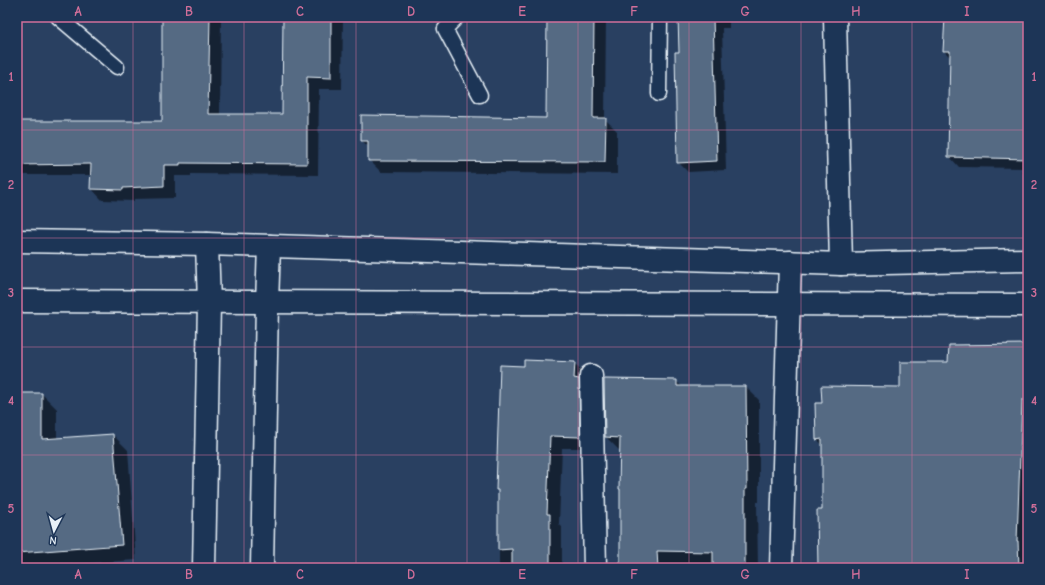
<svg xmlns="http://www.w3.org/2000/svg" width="1045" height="585" viewBox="0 0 1045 585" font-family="'Comic Neue',sans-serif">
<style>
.shadow{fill:#0007}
.building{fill:#556a83;stroke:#e8f1f8}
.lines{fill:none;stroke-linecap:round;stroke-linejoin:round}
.lane-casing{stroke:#e8f1f8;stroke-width:17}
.street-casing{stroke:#e8f1f8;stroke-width:25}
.lane{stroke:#1d3557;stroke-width:14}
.street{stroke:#1d3557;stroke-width:22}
.grid{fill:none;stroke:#d16f9a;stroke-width:1;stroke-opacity:0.55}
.neatline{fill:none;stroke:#d16f9a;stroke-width:1.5}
.grid-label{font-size:13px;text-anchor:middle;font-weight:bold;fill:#d16f9a}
</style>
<rect width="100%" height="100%" fill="#294061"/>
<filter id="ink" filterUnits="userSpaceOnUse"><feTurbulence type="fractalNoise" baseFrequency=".025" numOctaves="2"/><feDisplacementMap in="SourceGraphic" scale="8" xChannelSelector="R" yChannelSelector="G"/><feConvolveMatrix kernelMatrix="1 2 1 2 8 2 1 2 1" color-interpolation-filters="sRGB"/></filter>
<g filter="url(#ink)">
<g class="shadow">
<polygon points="163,17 221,17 220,115 283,115 284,17 343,17 342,89 319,89 318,175 191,174 191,176 175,176 175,198 134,199 134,201 102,200 91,188 91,175 17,175 17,122 162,122"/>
<polygon points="548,17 606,17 605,119 617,131 617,174 381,172 369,160 369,147 362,141 547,119"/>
<polygon points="679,17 729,17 729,28 722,28 726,170 688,172 678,162"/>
<polygon points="946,17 1028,17 1028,178 1022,172 1022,168 959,167 949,156 951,58 944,51"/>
<polygon points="1028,345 1028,568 819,568 823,511 823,446 817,439 901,388 949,363"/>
<polygon points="574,363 587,375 592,448 562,448 559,524 562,527 562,568 499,568 499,492 497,490 525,367"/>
<polygon points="676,381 683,387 746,387 759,400 759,502 757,502 758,568 621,568 621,490 620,489 621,450 619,450 606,437"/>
<polygon points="17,394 42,394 57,409 57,439 113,435 128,450 136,560 17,568"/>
</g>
<g class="building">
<polygon points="162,17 210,17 208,114 282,114 283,17 331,17 331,78 307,77 307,164 180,163 180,165 164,165 164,186 123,188 123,190 90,189 91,164 17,165 17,121 162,121"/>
<polygon points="547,17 594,17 593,118 606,118 605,162 368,161 368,141 361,141 361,115 546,118"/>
<polygon points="678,17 713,17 717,161 677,163 675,52 679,52"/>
<polygon points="945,17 1028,17 1028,159 948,157 950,51 943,51"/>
<polygon points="1028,344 1028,400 1022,400 1017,541 1018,541 1019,568 818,568 817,510 822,510 822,439 816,440 815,403 822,403 821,386 900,387 900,362 948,362 949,345"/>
<polygon points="524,360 575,362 574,378 579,379 580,437 550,436 547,514 550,514 550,568 512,568 512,549 498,550 498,490 496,490 500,365 524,366"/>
<polygon points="604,379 677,380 677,386 746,386 747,489 745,489 745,568 713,568 713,552 657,551 658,568 620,568 620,489 619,489 620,438 605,437"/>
<polygon points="17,393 42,393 42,439 113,434 122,545 17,553"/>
</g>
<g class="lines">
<defs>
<g id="lane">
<polyline points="58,17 117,67"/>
<polyline points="457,17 445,29 480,95"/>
<polyline points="659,94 660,17"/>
</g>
<g id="street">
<polyline points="835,17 841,264"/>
<polyline points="17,241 207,244 841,264 1028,260"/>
<polyline points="17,301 1028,305"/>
<polyline points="591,376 595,568"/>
<polyline points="204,568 209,303 207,244"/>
<polyline points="262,568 267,303 269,246"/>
<polyline points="781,568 790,262"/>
</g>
</defs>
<use href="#lane" class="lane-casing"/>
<use href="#street" class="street-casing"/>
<use href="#lane" class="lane"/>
<use href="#street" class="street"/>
</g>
</g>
<path class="grid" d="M133 17V568M244 17V568M356 17V568M467 17V568M578 17V568M689 17V568M801 17V568M912 17V568M17 130H1028M17 238H1028M17 347H1028M17 455H1028"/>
<rect width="1045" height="585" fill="none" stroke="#1d3557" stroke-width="44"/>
<g transform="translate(54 531) rotate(186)" stroke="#1d3557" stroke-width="3" paint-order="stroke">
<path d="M0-3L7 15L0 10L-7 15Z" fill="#e8f1f8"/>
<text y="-6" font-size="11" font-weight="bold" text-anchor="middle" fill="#e8f1f8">N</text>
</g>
<rect x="22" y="22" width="1001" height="541" class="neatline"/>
<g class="grid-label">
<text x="78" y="16">A</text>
<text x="189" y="16">B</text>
<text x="300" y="16">C</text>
<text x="411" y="16">D</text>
<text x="522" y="16">E</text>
<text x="634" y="16">F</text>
<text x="745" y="16">G</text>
<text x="856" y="16">H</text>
<text x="967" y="16">I</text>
<text x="11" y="81">1</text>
<text x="1034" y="81">1</text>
<text x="11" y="189">2</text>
<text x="1034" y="189">2</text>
<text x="11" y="297">3</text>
<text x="1034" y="297">3</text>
<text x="11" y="405">4</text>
<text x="1034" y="405">4</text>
<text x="11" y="513">5</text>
<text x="1034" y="513">5</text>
<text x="78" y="579">A</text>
<text x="189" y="579">B</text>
<text x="300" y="579">C</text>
<text x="411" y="579">D</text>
<text x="522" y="579">E</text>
<text x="634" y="579">F</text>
<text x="745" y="579">G</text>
<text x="856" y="579">H</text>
<text x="967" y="579">I</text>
</g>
</svg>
